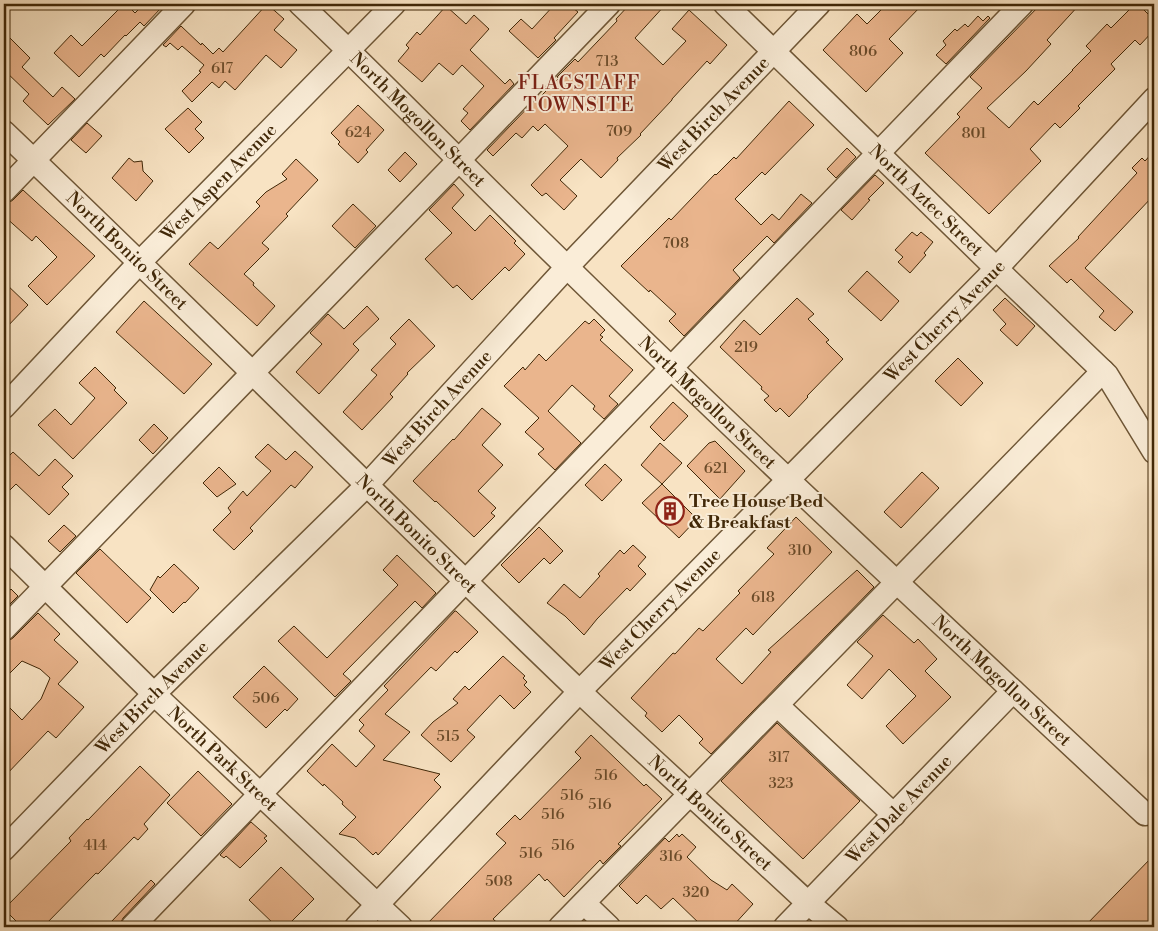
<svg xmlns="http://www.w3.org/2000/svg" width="1158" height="931" viewBox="0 0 1158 931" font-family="'Libre Bodoni',serif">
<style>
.building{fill:#eab58d;stroke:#412808}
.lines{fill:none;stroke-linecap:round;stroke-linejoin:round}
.minor-casing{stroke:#6f5737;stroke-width:25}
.minor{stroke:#faedd8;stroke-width:22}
.labels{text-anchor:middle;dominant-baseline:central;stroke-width:4;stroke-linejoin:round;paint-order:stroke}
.number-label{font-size:15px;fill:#6b4b29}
.street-label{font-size:18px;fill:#412808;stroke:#faedd8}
.poi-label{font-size:18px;font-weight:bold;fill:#412808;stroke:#faedd8;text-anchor:start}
.neighbourhood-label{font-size:19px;letter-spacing:1px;fill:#7a1f14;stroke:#faedd8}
</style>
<rect width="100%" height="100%" fill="#f8e3c3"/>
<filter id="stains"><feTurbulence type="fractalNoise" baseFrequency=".004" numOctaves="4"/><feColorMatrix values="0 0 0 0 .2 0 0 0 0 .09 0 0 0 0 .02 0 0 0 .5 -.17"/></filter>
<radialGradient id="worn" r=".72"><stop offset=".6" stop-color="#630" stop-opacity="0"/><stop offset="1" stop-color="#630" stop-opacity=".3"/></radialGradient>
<g class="building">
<polygon points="124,4 126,4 135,13 144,4 159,4 162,7 144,26 140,22 126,36 125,35 104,57 101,54 79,77 54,53 71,35 82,46"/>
<polygon points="267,4 284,19 274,30 297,50 281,68 266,55 235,90 225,81 219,88 212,82 192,102 182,91 201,72 199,71 204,65 182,46 178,50 170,43 166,47 163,45 181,26 201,45 202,43 213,54 219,48 223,52"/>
<polygon points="555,4 568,4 578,12 554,38 556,40 538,58 509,31 521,19 532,29"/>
<polygon points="630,4 666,4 635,38 663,65 686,41 672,29 689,10 727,45 710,64 707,61 672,99 672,100 640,134 641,135 617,158 618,160 601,178 581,159 560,180 577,196 564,210 546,193 542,196 531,185 568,146 545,124 538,131 533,126 522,138 516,133 493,156 487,150 537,98 538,99 559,78 557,77 575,59 578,62 617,21 616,19"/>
<polygon points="887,4 923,4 889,39 903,53 866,92 823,50 857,14 867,24"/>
<polygon points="1041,4 1080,4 1047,40 1051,44 1026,71 987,108 1009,128 1034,101 1038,105 1073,70 1072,70 1091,51 1086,46 1107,24 1111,28 1135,4 1138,4 1154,20 1154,30 1140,45 1135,40 1111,64 1115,69 1078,106 1080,108 1060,128 1055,123 1030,149 1041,161 989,214 925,153 960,117 957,114 982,88 970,77"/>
<polygon points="446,6 466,24 474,15 489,29 470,50 505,84 510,79 514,84 470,130 461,121 468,113 463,109 484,86 462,65 453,75 439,63 422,82 398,61 409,48 406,45 417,32 420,35"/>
<polygon points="978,16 983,21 988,16 990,18 946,64 936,55 946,45 943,41 955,29 957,31 965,24 968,27"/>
<polygon points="4,32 30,58 22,67 53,97 62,87 75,99 48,125 23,101 29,94 4,70"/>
<polygon points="789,101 814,125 765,175 762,172 735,199 761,225 772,214 779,220 801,194 812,203 774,243 767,236 733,270 740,278 684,336 669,321 676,314 650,290 649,292 621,266 669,218 671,220 715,174 716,175 734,157 736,159"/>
<polygon points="358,105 384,130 366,150 368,152 358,163 338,144 340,142 331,133"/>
<polygon points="188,108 202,122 195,129 204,138 189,153 165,129"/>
<polygon points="87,123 102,136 86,153 71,140"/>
<polygon points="847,148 856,157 836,178 827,169"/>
<polygon points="1154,151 1154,195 1085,268 1133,312 1115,331 1099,317 1104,311 1071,279 1067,283 1049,266 1079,238 1078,237 1137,173 1132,168 1142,158 1145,161"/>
<polygon points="405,152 417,164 400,182 388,170"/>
<polygon points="129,158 134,162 142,161 143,171 153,181 136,201 112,178"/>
<polygon points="296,159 318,180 286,214 288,216 262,243 269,249 244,274 254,283 253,285 275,306 257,326 189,264 210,242 218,249 260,206 256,202 266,192 287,179 282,174"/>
<polygon points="875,175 884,183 868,199 870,200 852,220 841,210"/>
<polygon points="454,184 464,195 452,208 475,231 490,215 516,241 514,243 525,254 509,271 505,267 472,300 457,285 453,288 425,259 452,233 429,210"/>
<polygon points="23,190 95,256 47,305 28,286 57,257 36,236 32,241 4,216 4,204 8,203 13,200"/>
<polygon points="353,204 376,226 355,248 332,226"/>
<polygon points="912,232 917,236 921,232 933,242 924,253 926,255 910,273 898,262 903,257 895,250"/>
<polygon points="867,271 899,301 881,321 848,291"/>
<polygon points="4,282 28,305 4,330"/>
<polygon points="797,298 814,314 808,319 829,340 826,342 843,359 807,396 808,397 789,417 780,408 776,412 764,400 769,396 761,389 762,387 720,347 744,320 760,335"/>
<polygon points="1005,298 1035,326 1017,346 1000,330 1006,324 993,310"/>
<polygon points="144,301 212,364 184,394 116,332"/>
<polygon points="367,306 379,319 353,344 359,350 319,394 296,372 322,344 310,333 328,314 344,329"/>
<polygon points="409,319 435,346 407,373 408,374 390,394 393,397 362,430 343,412 377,375 371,370 396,344 390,338"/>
<polygon points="594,319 605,330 600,335 603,337 600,340 633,370 609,396 618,404 604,419 593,409 595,406 572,385 548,411 581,443 555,470 538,454 544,449 525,432 539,418 504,386 523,367 525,370 539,354 546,361 585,321 589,324"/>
<polygon points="958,358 983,383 961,406 935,381"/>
<polygon points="95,367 116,388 114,390 127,403 73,459 38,425 55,409 71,425 95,398 79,383"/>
<polygon points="673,402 688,416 664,441 650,427"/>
<polygon points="482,408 501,424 482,445 503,465 478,491 496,508 491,513 495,516 474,537 436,501 435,502 413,481 453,439 454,440"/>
<polygon points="154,424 168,438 153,454 139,440"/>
<polygon points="715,441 745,471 720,499 687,466 709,443"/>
<polygon points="660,443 682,463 662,484 641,465"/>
<polygon points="268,444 286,460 295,451 313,467 295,488 291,485 250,528 253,531 234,550 213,530 231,512 228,508 243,491 247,496 271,471 255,457"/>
<polygon points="13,452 39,476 55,459 73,476 62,487 69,494 49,515 16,484 4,496 4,461"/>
<polygon points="605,464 622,480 602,501 585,485"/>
<polygon points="219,467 236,484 217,497 203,483"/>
<polygon points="922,472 939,488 901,528 884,512"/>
<polygon points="662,484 697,519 679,538 642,503"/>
<polygon points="796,517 832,552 753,635 746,628 716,659 742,684 771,652 768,650 857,570 874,587 711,754 699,743 703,739 679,715 662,732 645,716 647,713 631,698 673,653 675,654 699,628 703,631 740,593 738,591 774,554 767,548"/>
<polygon points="64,525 76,536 60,552 48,541"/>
<polygon points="539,527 563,551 550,564 544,558 519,583 501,565"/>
<polygon points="633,545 646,557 638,566 646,574 630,591 627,588 597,619 584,635 565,616 547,603 564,584 580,598 600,576 598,574 620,550 624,554"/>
<polygon points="100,549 151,598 127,623 76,573"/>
<polygon points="397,555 436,593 422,608 415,601 343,674 351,681 335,697 278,641 294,626 327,658 398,585 383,570"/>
<polygon points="174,564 199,588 185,603 184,602 173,613 150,590 158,576 160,578"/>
<polygon points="11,589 18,596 4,610 4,597"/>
<polygon points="455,611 456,611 478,632 457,653 455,651 436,671 431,667 385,714 410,732 383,760 440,774 434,780 441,787 378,855 376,852 373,855 355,838 339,834 356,817 342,804 343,802 324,784 323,786 307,771 332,744 356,767 375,746 359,731 364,725 359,720 388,690 384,686"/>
<polygon points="38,613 60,634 54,640 78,662 58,684 84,707 56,738 48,731 4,777 4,702 22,720 41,699 50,678 40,669 22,661 4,679 4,642 8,641 13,638"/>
<polygon points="883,615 914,643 918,639 937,659 925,671 951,697 903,744 886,726 916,696 889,669 862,699 847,685 873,656 857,642"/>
<polygon points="503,656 525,676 523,678 527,682 524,685 531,692 514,709 500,695 467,730 475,737 451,762 421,735 433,722 458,703 453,699 465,686 469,690"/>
<polygon points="264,666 298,699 287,711 285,709 266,728 233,697"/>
<polygon points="777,723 860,801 803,859 721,781"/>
<polygon points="591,735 644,786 646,784 662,799 618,844 621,846 603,864 600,860 564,897 547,879 545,881 539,874 493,919 502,927 424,927 506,843 496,834 515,815 520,820 581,758 575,752"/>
<polygon points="140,766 170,795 144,824 148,829 138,840 134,837 98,874 96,873 43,927 22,927 4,909 71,841 69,838 87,819 88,820"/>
<polygon points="198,771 232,804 201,836 167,803"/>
<polygon points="251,822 267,836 264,838 267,841 240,868 226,856 224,858 220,855"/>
<polygon points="677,834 679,837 682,834 696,847 687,857 711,880 727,890 732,884 753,904 732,927 703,927 673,898 661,909 646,895 637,904 619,886 665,838 669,842"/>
<polygon points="1154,855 1154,927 1084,927"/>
<polygon points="281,867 314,899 286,927 277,927 249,900"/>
<polygon points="151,880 155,884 123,918 119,927 112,921"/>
</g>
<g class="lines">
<defs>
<g id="minor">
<path id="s1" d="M300 4C391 90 478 181 568 268 757 453 951 633 1145 814"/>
<path id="s2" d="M725 4 1005 277 1107 375 1154 452"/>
<path id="s3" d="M4 132C197 316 385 505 578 690 654 762 732 832 808 903L837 927"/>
<polyline points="4,191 184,4"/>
<path id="s4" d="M4 407 140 262 394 4"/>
<path id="s5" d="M4 546 154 694 401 927"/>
<polyline points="4,629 459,160 609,4"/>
<polyline points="777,705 894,815"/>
<path id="s6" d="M4 849 154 694 367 485 567 267 819 4"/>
<polyline points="584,903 609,927"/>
<polyline points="132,927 1022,4"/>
<path id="s7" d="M356 927 580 691 996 269 1154 99"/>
<polyline points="560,927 1103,371"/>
<path id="s8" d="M785 927 1013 691"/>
</g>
</defs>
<use href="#minor" class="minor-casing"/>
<use href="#minor" class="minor"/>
</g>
<defs>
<symbol id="building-ring" viewBox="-11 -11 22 22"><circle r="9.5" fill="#faedd8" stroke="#8f2418" stroke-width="1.5"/><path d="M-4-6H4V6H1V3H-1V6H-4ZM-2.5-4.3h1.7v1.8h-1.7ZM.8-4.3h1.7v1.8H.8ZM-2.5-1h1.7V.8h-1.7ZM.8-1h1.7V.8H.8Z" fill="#8f2418"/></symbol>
</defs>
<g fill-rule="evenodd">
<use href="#building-ring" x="654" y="495" width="32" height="32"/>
</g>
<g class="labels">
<g class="number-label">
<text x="863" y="51">806</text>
<text x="607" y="61">713</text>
<text x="222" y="68">617</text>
<text x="619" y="131">709</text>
<text x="358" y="132">624</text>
<text x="974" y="133">801</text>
<text x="676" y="243">708</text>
<text x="746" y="347">219</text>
<text x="716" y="468">621</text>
<text x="800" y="550">310</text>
<text x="763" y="597">618</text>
<text x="266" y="698">506</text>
<text x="448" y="736">515</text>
<text x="779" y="757">317</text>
<text x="606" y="775">516</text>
<text x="781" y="783">323</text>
<text x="572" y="795">516</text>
<text x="600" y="804">516</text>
<text x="553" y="814">516</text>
<text x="95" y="845">414</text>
<text x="563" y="845">516</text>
<text x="531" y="853">516</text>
<text x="671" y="856">316</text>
<text x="499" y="881">508</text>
<text x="696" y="892">320</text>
</g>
<g class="street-label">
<text stroke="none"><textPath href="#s6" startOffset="1022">West Birch Avenue</textPath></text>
<text stroke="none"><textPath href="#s1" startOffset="165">North Mogollon Street</textPath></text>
<text stroke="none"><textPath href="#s4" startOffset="311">West Aspen Avenue</textPath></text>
<text stroke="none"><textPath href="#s2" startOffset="281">North Aztec Street</textPath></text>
<text stroke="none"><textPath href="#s3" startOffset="171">North Bonito Street</textPath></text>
<text stroke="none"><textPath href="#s7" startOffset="845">West Cherry Avenue</textPath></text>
<text stroke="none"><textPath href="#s1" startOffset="570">North Mogollon Street</textPath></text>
<text stroke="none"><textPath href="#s6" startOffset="618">West Birch Avenue</textPath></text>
<text stroke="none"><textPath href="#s3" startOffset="576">North Bonito Street</textPath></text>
<text stroke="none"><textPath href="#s7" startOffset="440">West Cherry Avenue</textPath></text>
<text stroke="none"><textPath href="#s1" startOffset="975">North Mogollon Street</textPath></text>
<text stroke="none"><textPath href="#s6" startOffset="212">West Birch Avenue</textPath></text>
<text stroke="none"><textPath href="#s5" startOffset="305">North Park Street</textPath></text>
<text stroke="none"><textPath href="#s8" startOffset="164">West Dale Avenue</textPath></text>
<text stroke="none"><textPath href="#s3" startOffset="981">North Bonito Street</textPath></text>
</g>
<g class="poi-label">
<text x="689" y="501">Tree House Bed<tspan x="689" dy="21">&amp; Breakfast</tspan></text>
</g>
<g class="neighbourhood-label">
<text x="579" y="83">FLAGSTAFF<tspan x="579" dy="22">TOWNSITE</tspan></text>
</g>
</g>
<rect width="1158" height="931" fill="none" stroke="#f8e3c3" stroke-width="20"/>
<rect x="5" y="5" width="1148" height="921" fill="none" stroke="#412808" stroke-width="2.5"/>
<rect x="10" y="10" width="1138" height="911" fill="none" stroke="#412808"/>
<rect width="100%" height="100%" filter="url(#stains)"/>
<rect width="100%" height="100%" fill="url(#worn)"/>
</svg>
